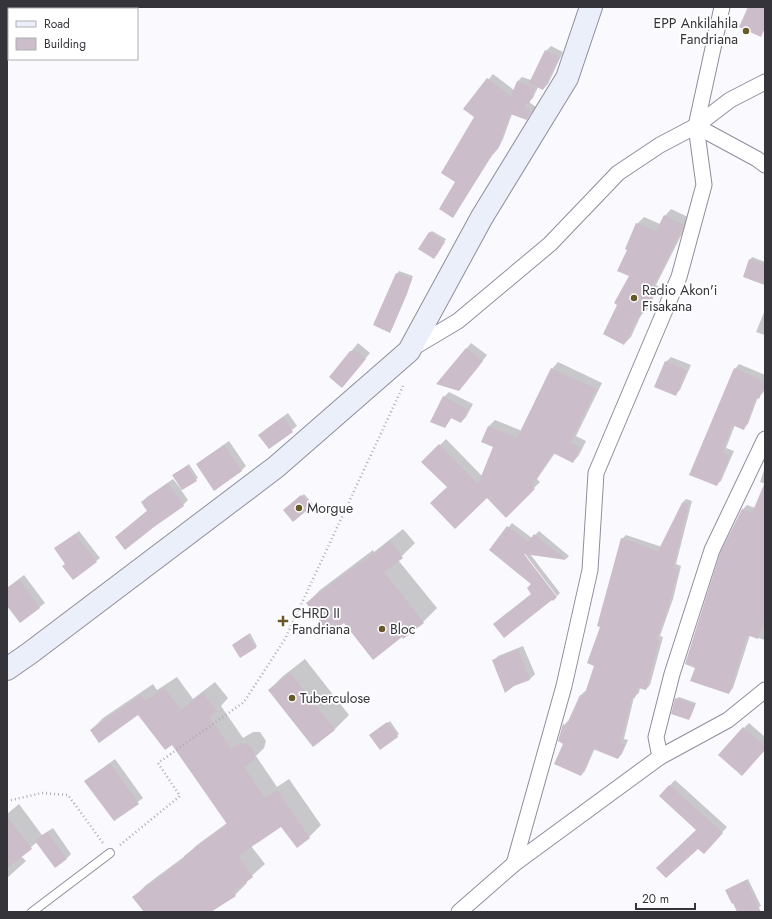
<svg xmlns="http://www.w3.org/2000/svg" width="772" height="919" viewBox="0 0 772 919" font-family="Jost,sans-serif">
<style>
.shadow{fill:#0003}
.building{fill:#cbbdca}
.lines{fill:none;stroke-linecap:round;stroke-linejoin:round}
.lane-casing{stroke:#918d9d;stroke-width:10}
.street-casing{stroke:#918d9d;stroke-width:17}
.secondary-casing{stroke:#918d9d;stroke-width:24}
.path{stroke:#aeacb1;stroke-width:2.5;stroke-dasharray:1 3;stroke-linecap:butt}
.lane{stroke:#fff;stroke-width:8}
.street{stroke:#fff;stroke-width:15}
.secondary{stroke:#ebeffa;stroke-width:22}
.poi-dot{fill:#685926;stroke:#fff;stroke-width:1.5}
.labels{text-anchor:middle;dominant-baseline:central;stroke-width:3.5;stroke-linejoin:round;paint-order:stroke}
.poi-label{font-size:14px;fill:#36343b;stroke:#fff;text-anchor:start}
</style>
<rect width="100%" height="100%" fill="#faf9fd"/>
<g class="shadow">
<polygon points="551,46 563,52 548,84 543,89 538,87 533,98 529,102 536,107 527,119 512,114 503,139 498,149 493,154 457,211 453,216 456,182 475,117 465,109 493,74 514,90 518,81 522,77 531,80 546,51"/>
<polygon points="671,209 690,218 656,285 659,287 647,310 641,315 631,337 624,344 631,276 628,250 637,224 644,217 660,224 665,216"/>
<polygon points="432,231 446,239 436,256 429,233"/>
<polygon points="752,257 765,262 765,268 750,260"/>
<polygon points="399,271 413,276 407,294 392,329 390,332 397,274"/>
<polygon points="765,310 765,335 756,332"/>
<polygon points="358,343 370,353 347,381 330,377"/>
<polygon points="471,343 487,355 464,384 438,384"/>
<polygon points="671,357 691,365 680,390 675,395 666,362"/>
<polygon points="558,362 602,383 576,436 586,441 579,455 573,462 555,453 537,479 540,482 506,516 487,497 448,487 423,462 446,439 482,476 494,446 488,427 495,420 522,431 552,369"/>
<polygon points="739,364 765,375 765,389 763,393 758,397 748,424 743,429 735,425 726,448 734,451 721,481 716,485 735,369"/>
<polygon points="449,392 473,404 466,417 461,422 452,417 445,427 444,397"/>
<polygon points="288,413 297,426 269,448 265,430"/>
<polygon points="229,441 246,466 241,471 197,465 202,460"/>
<polygon points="189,464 198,478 181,490 188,500 183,505 153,526 116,537 148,510 142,502 147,497 173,479 181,489 182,488 176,473"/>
<polygon points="765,467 765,484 760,482"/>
<polygon points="765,485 765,640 750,635 733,688 729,693 742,510 747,505 755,508"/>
<polygon points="304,494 313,504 310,507 287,508"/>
<polygon points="686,499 692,501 676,564 681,566 673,599 660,636 663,637 650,685 646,689 640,687 639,693 634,697 624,739 628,740 622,754 618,758 595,748 585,771 581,775 565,743 564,725 568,721 569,721 581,695 585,691 586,692 596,665 601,626 622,539 626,535 662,547 682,503"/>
<polygon points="512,523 532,538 539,531 569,556 566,559 530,554 560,593 557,596 522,550 520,551 556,597 532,593 532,583 490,550"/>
<polygon points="403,529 415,543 398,560 437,608 423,622 403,637 344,621 307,603 320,590 373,550 374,552"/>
<polygon points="79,531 100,558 96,561 60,545"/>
<polygon points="24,575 45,603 20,622 7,604 7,588"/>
<polygon points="250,633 257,646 255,648 233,645"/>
<polygon points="523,646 535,674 530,679 514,685 493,661 498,656"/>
<polygon points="305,659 349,715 335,729 313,746 269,690 283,676"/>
<polygon points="177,677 193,699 215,682 228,698 221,706 243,738 253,732 260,732 266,741 264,748 256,756 277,787 289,779 321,825 309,837 281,826 251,846 265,864 246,881 247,883 235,895 206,912 145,912 134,897 146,885 185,856 197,845 227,823 173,743 139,714 91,730 103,718 153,684 157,690"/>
<polygon points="679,697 696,703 691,716 689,719 676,699"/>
<polygon points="390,721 399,734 397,736 372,735"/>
<polygon points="749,723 765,737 765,749 744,728"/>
<polygon points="115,759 143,798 114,820 86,781"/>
<polygon points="675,780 727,827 709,847 698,830 660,796"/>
<polygon points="19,804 42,835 53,828 71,854 66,859 37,842 21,856 26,861 7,878 7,814"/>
<polygon points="748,879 761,906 750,912 738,912 727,890"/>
</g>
<g class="building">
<polygon points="748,7 765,7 765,28 761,37 739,27"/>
<polygon points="545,50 559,57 543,90 529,83"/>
<polygon points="487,78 511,96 517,81 535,88 529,104 526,103 525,107 531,112 527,120 510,114 499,145 493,155 492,154 453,218 439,209 455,182 441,173 474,117 463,109"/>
<polygon points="664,215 684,225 683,227 650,292 653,294 640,317 638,316 624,345 603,334 617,305 614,303 629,276 617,271 627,250 625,249 636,223 656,231"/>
<polygon points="429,232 445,242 434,259 418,249"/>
<polygon points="749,259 765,265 765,285 743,277"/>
<polygon points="396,273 412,279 390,333 373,325"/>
<polygon points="466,348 483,361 459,391 436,384"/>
<polygon points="350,351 356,351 366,359 342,388 329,377"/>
<polygon points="665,361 686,370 676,396 654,387"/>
<polygon points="551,368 596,389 570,443 580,447 573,463 553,453 531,486 535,489 506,518 487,498 455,529 430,503 447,487 421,462 439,444 478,484 493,447 481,442 488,426 517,438"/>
<polygon points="734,368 765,382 765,385 759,399 756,398 744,430 732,425 722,453 730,456 717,486 689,475"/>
<polygon points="443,396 468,410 461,423 451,418 445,428 430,422"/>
<polygon points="283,417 293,432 269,449 258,435"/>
<polygon points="224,445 242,471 214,491 196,464"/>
<polygon points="187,466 197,481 182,490 172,475"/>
<polygon points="765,482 765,616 758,639 747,635 729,694 690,681 695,668 685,664 720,553 742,509 752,513"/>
<polygon points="168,483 184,506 154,527 125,550 115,537 147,511 141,502"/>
<polygon points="301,495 311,507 293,522 283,510"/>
<polygon points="682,503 688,505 673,568 678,570 669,604 656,640 659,641 646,690 638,688 635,698 632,697 620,743 625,745 618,759 593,749 581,776 554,764 563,744 558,741 563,724 566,726 580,695 584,696 594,666 587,663 600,627 597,626 621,538 658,551"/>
<polygon points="507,526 528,542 534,534 566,560 524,554 557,597 553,601 552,600 504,638 493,624 531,594 527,588 531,584 489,550"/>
<polygon points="75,534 97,562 73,580 62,566 65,564 54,548"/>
<polygon points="390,541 403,558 384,572 424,623 403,639 402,637 373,660 344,623 329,634 306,603 359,563 360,564"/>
<polygon points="19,580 40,608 20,623 7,606 7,588"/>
<polygon points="247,635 256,648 240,658 232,645"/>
<polygon points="518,650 530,680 514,686 505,693 492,660"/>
<polygon points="290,673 335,730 313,747 268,690"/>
<polygon points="164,688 181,710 203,693 217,711 209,717 231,749 240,743 248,744 255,753 253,761 244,767 265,798 277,790 310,838 297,848 281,827 238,856 253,877 233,892 236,896 211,912 144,912 132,897 185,858 184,856 227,824 172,745 165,750 138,715 99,743 90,730 141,695 145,701"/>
<polygon points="675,698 695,705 689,720 671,714"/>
<polygon points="387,722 398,737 380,750 369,735"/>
<polygon points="743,727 765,746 765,750 742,776 718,755"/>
<polygon points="110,763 139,804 114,821 84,781"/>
<polygon points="669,785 723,833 704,854 698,849 666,878 656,868 696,830 659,796"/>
<polygon points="7,816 32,849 7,868"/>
<polygon points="47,832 67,859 55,868 35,841"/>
<polygon points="746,880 761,912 737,912 733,903 732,904 725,890"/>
</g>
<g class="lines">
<defs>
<polyline id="lane" points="32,912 110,853"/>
<g id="street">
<polyline points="696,126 757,159 765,165"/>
<polyline points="411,349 458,321 550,244 618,173 660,145 696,126 730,100 765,82"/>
<polyline points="660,757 656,737 672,674 712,550 765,439"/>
<polyline points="514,864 564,686 590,570 596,473 679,277 704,185 696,126 722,7"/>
<polyline points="459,912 514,864 660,757 728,720 765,690"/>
</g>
<polyline id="secondary" points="7,669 30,653 276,467 409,351 482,217 567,78 591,7"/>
</defs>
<use href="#lane" class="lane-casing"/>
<use href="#street" class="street-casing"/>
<use href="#secondary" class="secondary-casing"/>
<g class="path">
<polyline points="7,801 42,793 68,795 103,843"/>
<polyline points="120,845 180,796 158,763 244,702 285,639 404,384"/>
</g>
<use href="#lane" class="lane"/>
<use href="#street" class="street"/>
<use href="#secondary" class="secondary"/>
</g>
<g class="poi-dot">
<circle cx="746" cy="31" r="4"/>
<circle cx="634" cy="298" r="4"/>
<circle cx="299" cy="508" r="4"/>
<path d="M281 615h4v4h4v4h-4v4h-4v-4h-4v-4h4z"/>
<circle cx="382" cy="629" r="4"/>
<circle cx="292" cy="698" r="4"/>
</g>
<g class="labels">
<g class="poi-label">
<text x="738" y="23" text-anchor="end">EPP Ankilahila<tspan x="738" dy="16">Fandriana</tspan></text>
<text x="642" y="290">Radio Akon'i<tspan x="642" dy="16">Fisakana</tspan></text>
<text x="307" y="508">Morgue</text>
<text x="292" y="613">CHRD II<tspan x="292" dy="16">Fandriana</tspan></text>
<text x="390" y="629">Bloc</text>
<text x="300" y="698">Tuberculose</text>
</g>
</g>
<rect width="772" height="919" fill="none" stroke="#36343b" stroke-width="16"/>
<rect x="8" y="8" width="130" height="52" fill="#ffffff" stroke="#afaeb1"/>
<rect x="16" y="21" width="20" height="6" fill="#ebeffa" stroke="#afaeb1"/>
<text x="44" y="28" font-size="12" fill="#36343b">Road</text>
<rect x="16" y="38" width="20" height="12" fill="#cbbdca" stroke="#afaeb1"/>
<text x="44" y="48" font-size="12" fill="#36343b">Building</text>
<path d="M636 903v6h59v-6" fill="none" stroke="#36343b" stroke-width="2"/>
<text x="642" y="903" font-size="12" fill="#36343b" stroke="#ffffff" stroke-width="3" paint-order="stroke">20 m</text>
</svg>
